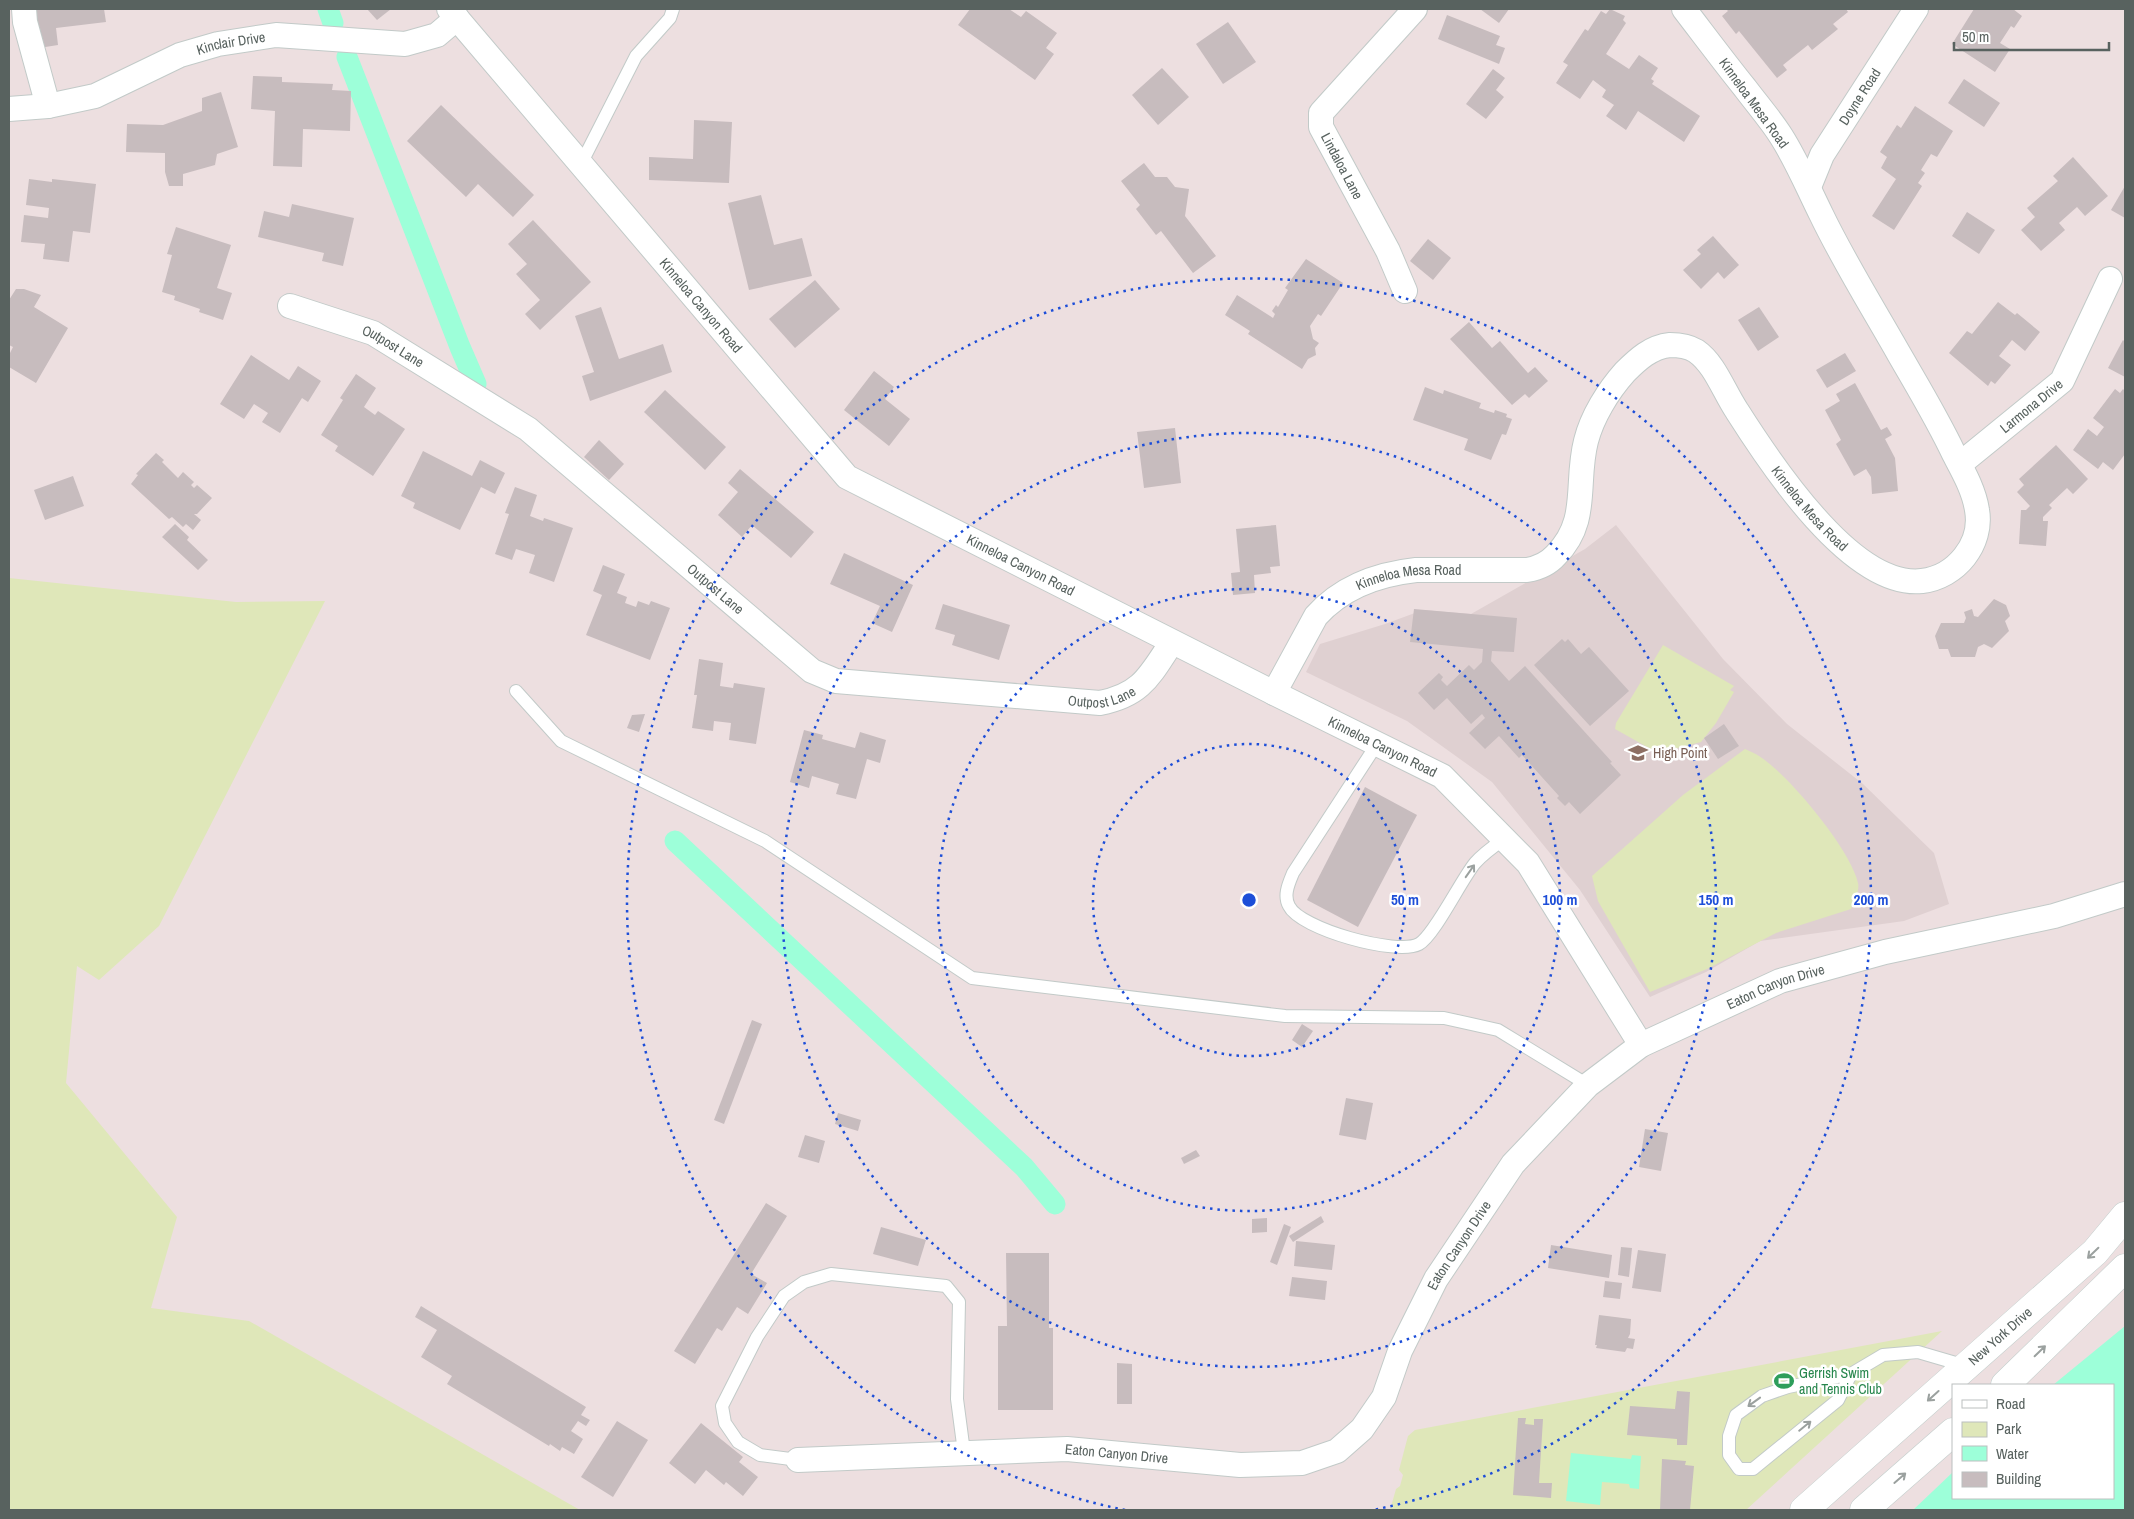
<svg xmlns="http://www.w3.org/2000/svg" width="2134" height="1519" viewBox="0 0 2134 1519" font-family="'Archivo Narrow',sans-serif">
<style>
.education{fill:#dfd0d1}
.green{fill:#dfe7b9}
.water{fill:#9dffd9}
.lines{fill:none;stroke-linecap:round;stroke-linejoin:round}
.canal{stroke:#9dffd9;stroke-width:21}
.building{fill:#c7bcbe}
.service-casing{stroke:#c2cac8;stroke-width:14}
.minor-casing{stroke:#c2cac8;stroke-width:26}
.secondary-casing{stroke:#c3cecc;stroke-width:29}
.service{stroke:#fff;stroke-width:12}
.minor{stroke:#fff;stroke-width:24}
.secondary{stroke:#fff;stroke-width:28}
.oneway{stroke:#9ba19f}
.ring{fill:none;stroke:#1d4ed8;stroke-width:2.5;stroke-dasharray:2.5 5}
.labels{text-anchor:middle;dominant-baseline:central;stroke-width:5;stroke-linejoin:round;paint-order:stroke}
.street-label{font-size:14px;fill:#58625f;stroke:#fff}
.education-label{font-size:14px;fill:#785e54;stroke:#fff;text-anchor:start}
.leisure-label{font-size:14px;fill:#27864d;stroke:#fff;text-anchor:start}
.centre{fill:#1d4ed8;stroke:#fff;stroke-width:2.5}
.ring-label{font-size:15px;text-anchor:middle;font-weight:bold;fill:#1d4ed8;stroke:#fff;stroke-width:5;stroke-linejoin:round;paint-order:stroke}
</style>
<rect width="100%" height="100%" fill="#eddfe0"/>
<polygon class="education" points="1616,525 1723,659 1787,724 1863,784 1934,853 1949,904 1904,921 1760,941 1706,972 1650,997 1580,890 1492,782 1407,721 1306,672 1320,644 1385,624 1423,610 1471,614 1585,549"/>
<g class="green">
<polygon points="9,578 236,602 325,601 159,926 99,980 77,966 66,1083 177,1217 151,1308 249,1321 580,1510 9,1510"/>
<polygon points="1663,645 1734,686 1730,690 1734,692 1716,723 1701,742 1658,753 1615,729 1616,723"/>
<path d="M1745 749C1749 751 1755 753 1759 756 1788 774 1851 850 1858 883 1860 890 1854 902 1851 909L1776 933 1707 969 1650 992 1598 901 1592 876 1683 795Z"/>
<polygon points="1942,1331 1746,1510 1390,1510 1396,1489 1400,1486 1403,1475 1399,1470 1408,1436 1415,1430"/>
</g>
<g class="water">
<polygon points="2125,1326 2125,1510 1913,1510 1953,1472 1953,1498 2113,1498 2113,1385 2053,1385"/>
<polygon points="1571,1453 1631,1459 1632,1455 1641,1456 1639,1489 1630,1488 1629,1484 1602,1482 1600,1505 1566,1501"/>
</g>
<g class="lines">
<g class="canal">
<polyline points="328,9 333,23"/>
<polyline points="347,57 460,347 476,384"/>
<polyline points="675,841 1024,1167 1055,1204"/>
</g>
</g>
<g class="building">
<polygon points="34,9 104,9 106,22 56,28 58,45 39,48"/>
<polygon points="367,9 391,9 377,20"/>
<polygon points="970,9 1009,9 1021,17 1026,11 1057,33 1046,48 1054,54 1035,80 958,25"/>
<polygon points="1480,9 1509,9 1499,23"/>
<polygon points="1610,9 1625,16 1623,20 1626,23 1606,54 1629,69 1639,55 1658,68 1651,79 1654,81 1652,84 1700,116 1684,142 1638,111 1626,130 1606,116 1614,105 1602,97 1606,90 1593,80 1580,99 1556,83 1568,65 1563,62 1585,29 1588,31 1601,11 1606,14"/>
<polygon points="1726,9 1846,9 1848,12 1833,24 1838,29 1812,50 1808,45 1783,65 1787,70 1777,78 1739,31 1736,34 1722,16 1728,11"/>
<polygon points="1974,9 2013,9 2022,16 2014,28 2011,26 2000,43 2010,49 1995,72 1952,44"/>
<polygon points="1447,15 1500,36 1496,45 1505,48 1499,64 1438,39"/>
<polygon points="1228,22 1256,62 1223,84 1196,44"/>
<polygon points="1162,68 1189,97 1158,125 1132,95"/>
<polygon points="1493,69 1505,78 1496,90 1504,97 1486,119 1466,104"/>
<polygon points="253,76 282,77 282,82 333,84 332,90 351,91 350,131 303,129 302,167 273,166 275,111 251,109"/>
<polygon points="1964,79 2000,103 1984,127 1948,103"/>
<polygon points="221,92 238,147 217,154 215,165 183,174 183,186 169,186 165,172 165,153 126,152 127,124 163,125 202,111 202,98"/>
<polygon points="441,105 534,195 513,217 478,184 466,197 407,141"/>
<polygon points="1915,106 1953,131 1937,157 1931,154 1921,170 1925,173 1918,183 1922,186 1894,230 1872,216 1896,179 1881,168 1887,157 1880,152 1897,125 1901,128"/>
<polygon points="694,120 732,122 729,183 649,180 649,157 693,159"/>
<polygon points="2073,157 2108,196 2085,216 2077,207 2059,223 2065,230 2041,251 2021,230 2035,217 2027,208 2058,181 2053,176"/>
<polygon points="1144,163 1155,177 1167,177 1175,187 1189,189 1185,216 1216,256 1193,273 1161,231 1156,235 1136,209 1140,205 1121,181"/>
<polygon points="29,179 52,182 52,179 96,184 90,233 73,231 69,262 43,259 45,244 21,242 24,215 48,218 49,208 26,205"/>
<polygon points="2125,186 2125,218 2111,210"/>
<polygon points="761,195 774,245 802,238 812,276 749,290 728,203"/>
<polygon points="292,204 354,218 343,266 322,261 324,253 258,237 264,211 289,217"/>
<polygon points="1967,212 1995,230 1979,254 1952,236"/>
<polygon points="533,220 591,282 540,330 525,314 540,300 516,274 527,264 508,244"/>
<polygon points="176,227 231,245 217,288 232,293 223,320 199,312 200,309 174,300 175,296 162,292 172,255 167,254"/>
<polygon points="1713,236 1739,265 1724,279 1718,272 1701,289 1683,270 1701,254 1697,250"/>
<polygon points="1428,239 1451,258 1433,280 1410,261"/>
<polygon points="1306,259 1343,283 1321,316 1318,314 1310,326 1313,339 1319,343 1315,348 1316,355 1308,359 1302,369 1248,334 1250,331 1225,315 1237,295 1273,318 1275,314 1272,311 1276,305 1278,307 1288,290 1285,288"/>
<polygon points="815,280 840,309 795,348 769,319"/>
<polygon points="16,289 24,289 41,295 34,307 68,328 36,383 9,367 9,355 13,347 9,345 9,300"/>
<polygon points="1998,302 2015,315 2017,313 2040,332 2025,351 2012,340 1999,356 2011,365 1995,384 1991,381 1988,386 1949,353 1967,331 1972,334"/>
<polygon points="601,307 619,359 663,344 672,372 590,401 582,376 594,372 575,316"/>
<polygon points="1759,307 1779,337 1758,351 1738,320"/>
<polygon points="1469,322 1492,348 1500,341 1528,373 1535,367 1548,381 1529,398 1525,394 1512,405 1450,339"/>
<polygon points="2123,340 2125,342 2125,377 2108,368"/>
<polygon points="1845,353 1856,371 1827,388 1816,370"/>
<polygon points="251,355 289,380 298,366 321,381 308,402 302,398 280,433 262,422 268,413 254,404 244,419 220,404"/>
<polygon points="874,371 894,387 885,399 910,419 889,446 844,410"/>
<polygon points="356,374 376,388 364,407 375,415 378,411 405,429 373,476 335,451 338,446 321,435 343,400 340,398"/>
<polygon points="1855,383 1881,430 1887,427 1892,435 1885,439 1895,458 1898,491 1872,494 1871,477 1866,469 1854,476 1836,444 1841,440 1825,410 1840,401 1836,394"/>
<polygon points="1425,387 1443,394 1444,390 1481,403 1479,408 1494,413 1495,410 1507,414 1506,417 1512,419 1506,435 1502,434 1491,460 1464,450 1468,439 1413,420"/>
<polygon points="2115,389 2120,393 2123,389 2125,391 2125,454 2113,470 2103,462 2098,469 2073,450 2088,429 2097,436 2104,427 2093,418"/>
<polygon points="665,390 726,447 705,470 644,412"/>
<polygon points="1175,428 1181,483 1144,488 1137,432"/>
<polygon points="599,440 624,464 609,480 584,457"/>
<polygon points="2056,445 2088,479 2073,494 2067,488 2049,505 2052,508 2043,517 2043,521 2048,521 2046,546 2019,544 2021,510 2026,510 2030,506 2017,492 2024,485 2019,479"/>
<polygon points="423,451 472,476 480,460 505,473 495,494 481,487 460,530 413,508 415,503 401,496"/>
<polygon points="156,453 164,460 162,462 178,478 183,472 194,482 191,485 194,488 197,485 212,498 197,514 194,514 201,520 193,530 186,524 183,527 172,517 169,519 131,484 138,475 136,474"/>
<polygon points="740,469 814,532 791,558 752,525 742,537 718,515 738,492 728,483"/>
<polygon points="73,476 84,506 45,520 34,490"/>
<polygon points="515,487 537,495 530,516 543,521 544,518 573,528 554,582 529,573 535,555 516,549 512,560 495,554 509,514 505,513"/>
<polygon points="175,524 189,537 187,540 208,560 198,570 162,537"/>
<polygon points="1276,525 1280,566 1270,567 1271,573 1254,575 1255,593 1233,595 1231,573 1240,572 1236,529"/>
<polygon points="844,553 913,585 892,632 872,623 880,606 830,584"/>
<polygon points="603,565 625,574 617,593 627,597 625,603 636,607 638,601 649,605 651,601 670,608 650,660 586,635 602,595 593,591"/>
<polygon points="1994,599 2006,605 2010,616 2005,621 2009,631 1992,648 1984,644 1978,647 1975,657 1951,657 1948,649 1939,649 1935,636 1941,623 1964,623 1966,618 1964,612 1972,609 1974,616 1978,617"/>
<polygon points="943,604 1010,625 999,660 952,645 955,635 935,629"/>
<polygon points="1414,609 1517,618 1514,652 1492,651 1491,661 1509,681 1525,666 1612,762 1610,763 1621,775 1580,814 1569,802 1565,806 1557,798 1559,796 1522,755 1519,758 1499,736 1485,749 1469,733 1485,718 1482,714 1471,724 1447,698 1434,710 1418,693 1439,673 1443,677 1441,680 1447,686 1469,665 1474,670 1482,662 1483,649 1410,642"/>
<polygon points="1562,639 1565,642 1568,639 1581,654 1589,647 1629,691 1590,726 1534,665"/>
<polygon points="699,659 723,663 720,686 733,688 734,683 765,688 756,744 729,740 731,723 714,721 713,731 692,728 697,695 694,695"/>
<polygon points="645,714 639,732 627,728 632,715"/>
<polygon points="1724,724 1739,746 1718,759 1704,738"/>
<polygon points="804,730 823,735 822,739 855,748 860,732 886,740 880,763 867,759 856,799 836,794 839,784 812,776 809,788 790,782"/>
<polygon points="1365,787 1417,815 1358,927 1307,900"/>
<polygon points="752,1020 762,1024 724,1124 714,1120"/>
<polygon points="1302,1024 1313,1031 1302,1047 1292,1040"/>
<polygon points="1346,1098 1373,1103 1366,1140 1339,1135"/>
<polygon points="838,1113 861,1120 858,1131 835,1124"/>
<polygon points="1645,1129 1668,1133 1661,1171 1639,1167"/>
<polygon points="805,1135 825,1141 819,1163 798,1157"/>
<polygon points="1196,1150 1200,1156 1184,1164 1181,1158"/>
<polygon points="766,1203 787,1216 751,1274 767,1283 748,1314 737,1307 722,1331 717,1328 695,1364 674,1351"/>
<polygon points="1321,1216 1324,1222 1293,1242 1289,1236"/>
<polygon points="1267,1218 1267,1232 1252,1233 1252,1219"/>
<polygon points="1284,1224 1291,1227 1277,1265 1270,1262"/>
<polygon points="881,1227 926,1240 918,1266 873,1254"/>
<polygon points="1296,1241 1335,1245 1332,1270 1294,1266"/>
<polygon points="1551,1245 1612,1255 1609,1278 1548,1268"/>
<polygon points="1621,1247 1632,1248 1629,1277 1618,1275"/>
<polygon points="1638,1250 1666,1254 1661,1292 1632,1288"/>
<polygon points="1006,1253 1049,1253 1049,1328 1053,1328 1053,1410 998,1410 998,1326 1007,1326"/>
<polygon points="1292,1277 1327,1281 1325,1300 1289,1296"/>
<polygon points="1605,1281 1622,1283 1620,1299 1603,1297"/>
<polygon points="421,1306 586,1407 581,1415 590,1420 586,1426 578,1421 571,1431 583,1439 574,1454 562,1447 560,1451 550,1444 549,1446 447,1384 452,1376 421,1357 437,1330 415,1317"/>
<polygon points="1599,1315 1631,1319 1630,1334 1628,1338 1635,1339 1633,1349 1627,1348 1625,1352 1596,1348 1597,1345 1595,1345"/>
<polygon points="1117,1363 1132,1364 1132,1404 1117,1404"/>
<polygon points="1677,1391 1690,1392 1687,1445 1677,1445 1677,1439 1627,1435 1630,1406 1675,1409"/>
<polygon points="1518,1418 1526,1418 1525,1424 1534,1425 1534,1419 1543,1419 1539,1483 1552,1483 1551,1498 1513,1495"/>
<polygon points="617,1421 648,1440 613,1497 581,1477"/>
<polygon points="701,1423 743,1457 739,1462 758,1477 743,1496 726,1482 724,1485 706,1470 695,1484 669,1463"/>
<polygon points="1662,1459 1686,1461 1685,1465 1694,1466 1690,1510 1660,1510"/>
</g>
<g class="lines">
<defs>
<g id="service">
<polyline points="581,164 636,56 670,18 673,9"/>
<polyline points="516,691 561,741 765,841 972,978 1285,1016 1444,1018 1498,1030 1588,1085"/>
<path d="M1377 744 1293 873C1289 883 1283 895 1289 906 1300 929 1397 956 1419 944 1434 936 1461 880 1475 863 1483 854 1494 846 1504 839"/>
<polyline points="1851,1374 1838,1400 1753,1469 1739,1469 1729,1455 1729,1436 1736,1415 1762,1396 1788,1387 1851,1374 1883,1355 1918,1352 1966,1366"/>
<polyline points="798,1460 760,1455 738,1442 725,1423 722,1406 757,1337 784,1296 804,1282 831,1274 946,1286 959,1302 957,1399 964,1452"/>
</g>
<g id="minor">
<polyline points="24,9 25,22 48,106"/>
<path id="s1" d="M449 9 847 477 1274 693 1442 776 1528 863 1641 1045"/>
<path id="s2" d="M9 109 48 106 95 96 180 55 218 44 276 35 405 44 437 35 457 18"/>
<path id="s3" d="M1809 187 1822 155 1916 9"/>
<polyline points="1405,291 1388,251 1321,127 1321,113 1415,9"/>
<path id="s4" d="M290 306 373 333 528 429 812 671 836 681 1100 703C1142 695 1150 675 1172 642"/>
<path id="s5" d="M1960 464 2062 381 2110 279"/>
<path id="s6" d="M1274 693 1316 616C1342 587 1379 574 1416 570H1527C1539 568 1548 564 1556 555 1590 521 1575 483 1586 441 1592 417 1608 391 1625 372 1638 359 1651 347 1670 345 1678 345 1688 346 1696 351 1715 364 1724 392 1737 411 1770 463 1852 589 1922 581 1956 577 1983 544 1977 510 1974 490 1963 471 1954 454 1938 420 1918 387 1899 354 1873 308 1844 262 1821 214 1808 188 1797 161 1781 136 1771 120 1757 104 1745 88 1724 62 1704 35 1684 9"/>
<path id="s7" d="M798 1460 1067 1449 1240 1465 1302 1463 1337 1451 1362 1429 1384 1397 1400 1351 1436 1279 1513 1164 1588 1085 1641 1045 1780 981 1885 952 2054 916 2125 894"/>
</g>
<g id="secondary">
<polyline points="2005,1385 2125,1268"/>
<path id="s8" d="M1804 1510 2095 1252 2125 1216"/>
<polyline points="1864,1510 1953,1432"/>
</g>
</defs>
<use href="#service" class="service-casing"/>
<use href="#minor" class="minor-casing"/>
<use href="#secondary" class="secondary-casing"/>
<use href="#service" class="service"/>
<use href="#minor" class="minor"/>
<use href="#secondary" class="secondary"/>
</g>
<defs><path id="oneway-shaft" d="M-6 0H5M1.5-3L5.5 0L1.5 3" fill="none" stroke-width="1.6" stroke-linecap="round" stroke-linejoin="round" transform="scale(1.25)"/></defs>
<g class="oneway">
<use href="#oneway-shaft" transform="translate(1470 871) rotate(-55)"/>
<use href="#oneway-shaft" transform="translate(2093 1253) rotate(136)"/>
<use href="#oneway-shaft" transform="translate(2040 1351) rotate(-44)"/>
<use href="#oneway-shaft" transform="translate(1933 1396) rotate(138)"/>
<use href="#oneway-shaft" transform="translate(1754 1402) rotate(144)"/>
<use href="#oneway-shaft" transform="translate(1805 1426) rotate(-39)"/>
<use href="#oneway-shaft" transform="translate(1900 1478) rotate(-41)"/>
</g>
<g class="ring">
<circle cx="1249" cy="900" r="156"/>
<circle cx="1249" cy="900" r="311"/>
<circle cx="1249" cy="900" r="467"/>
<path d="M1125 1510A622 622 0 1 1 1373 1510"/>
</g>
<defs>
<symbol id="school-bare" viewBox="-9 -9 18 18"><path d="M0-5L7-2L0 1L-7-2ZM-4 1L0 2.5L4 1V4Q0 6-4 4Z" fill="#8d6e63" stroke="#fff" stroke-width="2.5" paint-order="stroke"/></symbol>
<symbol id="stadium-bare" viewBox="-9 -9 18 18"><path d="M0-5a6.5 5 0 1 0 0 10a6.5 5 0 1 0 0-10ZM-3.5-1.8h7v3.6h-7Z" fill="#2e9e5b" stroke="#fff" stroke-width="2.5" paint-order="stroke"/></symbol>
</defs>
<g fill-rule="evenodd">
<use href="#school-bare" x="1624" y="739" width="28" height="28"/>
<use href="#stadium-bare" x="1770" y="1367" width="28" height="28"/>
</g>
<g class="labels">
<g class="street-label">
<text stroke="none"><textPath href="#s2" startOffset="234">Kinclair Drive</textPath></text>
<text stroke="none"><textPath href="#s3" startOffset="104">Doyne Road</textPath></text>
<text transform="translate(1754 103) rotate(54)">Kinneloa Mesa Road</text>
<text transform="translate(1342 166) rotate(62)">Lindaloa Lane</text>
<text stroke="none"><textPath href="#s1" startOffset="389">Kinneloa Canyon Road</textPath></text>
<text stroke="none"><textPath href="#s4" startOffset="111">Outpost Lane</textPath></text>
<text stroke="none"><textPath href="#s5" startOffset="92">Larmona Drive</textPath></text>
<text stroke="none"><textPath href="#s6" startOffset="821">Kinneloa Mesa Road</textPath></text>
<text stroke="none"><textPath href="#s1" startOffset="809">Kinneloa Canyon Road</textPath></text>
<text stroke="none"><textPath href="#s6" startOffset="192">Kinneloa Mesa Road</textPath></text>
<text stroke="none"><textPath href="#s4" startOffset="516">Outpost Lane</textPath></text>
<text stroke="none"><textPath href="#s4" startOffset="936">Outpost Lane</textPath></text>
<text stroke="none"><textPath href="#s1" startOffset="1214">Kinneloa Canyon Road</textPath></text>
<text stroke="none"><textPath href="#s7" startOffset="1204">Eaton Canyon Drive</textPath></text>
<text stroke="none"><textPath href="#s7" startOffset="784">Eaton Canyon Drive</textPath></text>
<text stroke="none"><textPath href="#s8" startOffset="262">New York Drive</textPath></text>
<text stroke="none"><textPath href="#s7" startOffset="319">Eaton Canyon Drive</textPath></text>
</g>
<g class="education-label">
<text x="1653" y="753">High Point</text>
</g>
<g class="leisure-label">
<text x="1799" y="1373">Gerrish Swim<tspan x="1799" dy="16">and Tennis Club</tspan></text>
</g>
</g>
<circle cx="1249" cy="900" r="8" class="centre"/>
<g class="ring-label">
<text x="1405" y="905">50 m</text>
<text x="1560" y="905">100 m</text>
<text x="1716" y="905">150 m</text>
<text x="1871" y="905">200 m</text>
</g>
<rect width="2134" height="1519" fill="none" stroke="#58625f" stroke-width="20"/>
<rect x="1952" y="1384" width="162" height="115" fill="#ffffff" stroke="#bcc0bf"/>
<rect x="1962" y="1400" width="25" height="8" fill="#ffffff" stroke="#bcc0bf"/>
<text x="1996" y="1409" font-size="15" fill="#58625f">Road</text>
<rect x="1962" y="1422" width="25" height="15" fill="#dfe7b9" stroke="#bcc0bf"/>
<text x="1996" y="1434" font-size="15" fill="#58625f">Park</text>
<rect x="1962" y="1446" width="25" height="15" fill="#9dffd9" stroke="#bcc0bf"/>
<text x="1996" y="1459" font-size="15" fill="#58625f">Water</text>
<rect x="1962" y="1472" width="25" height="15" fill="#c7bcbe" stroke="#bcc0bf"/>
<text x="1996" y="1484" font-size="15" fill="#58625f">Building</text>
<path d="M1954 42v8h155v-8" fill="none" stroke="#58625f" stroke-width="2.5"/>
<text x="1962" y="42" font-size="15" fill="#58625f" stroke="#ffffff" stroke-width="4" paint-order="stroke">50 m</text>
</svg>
